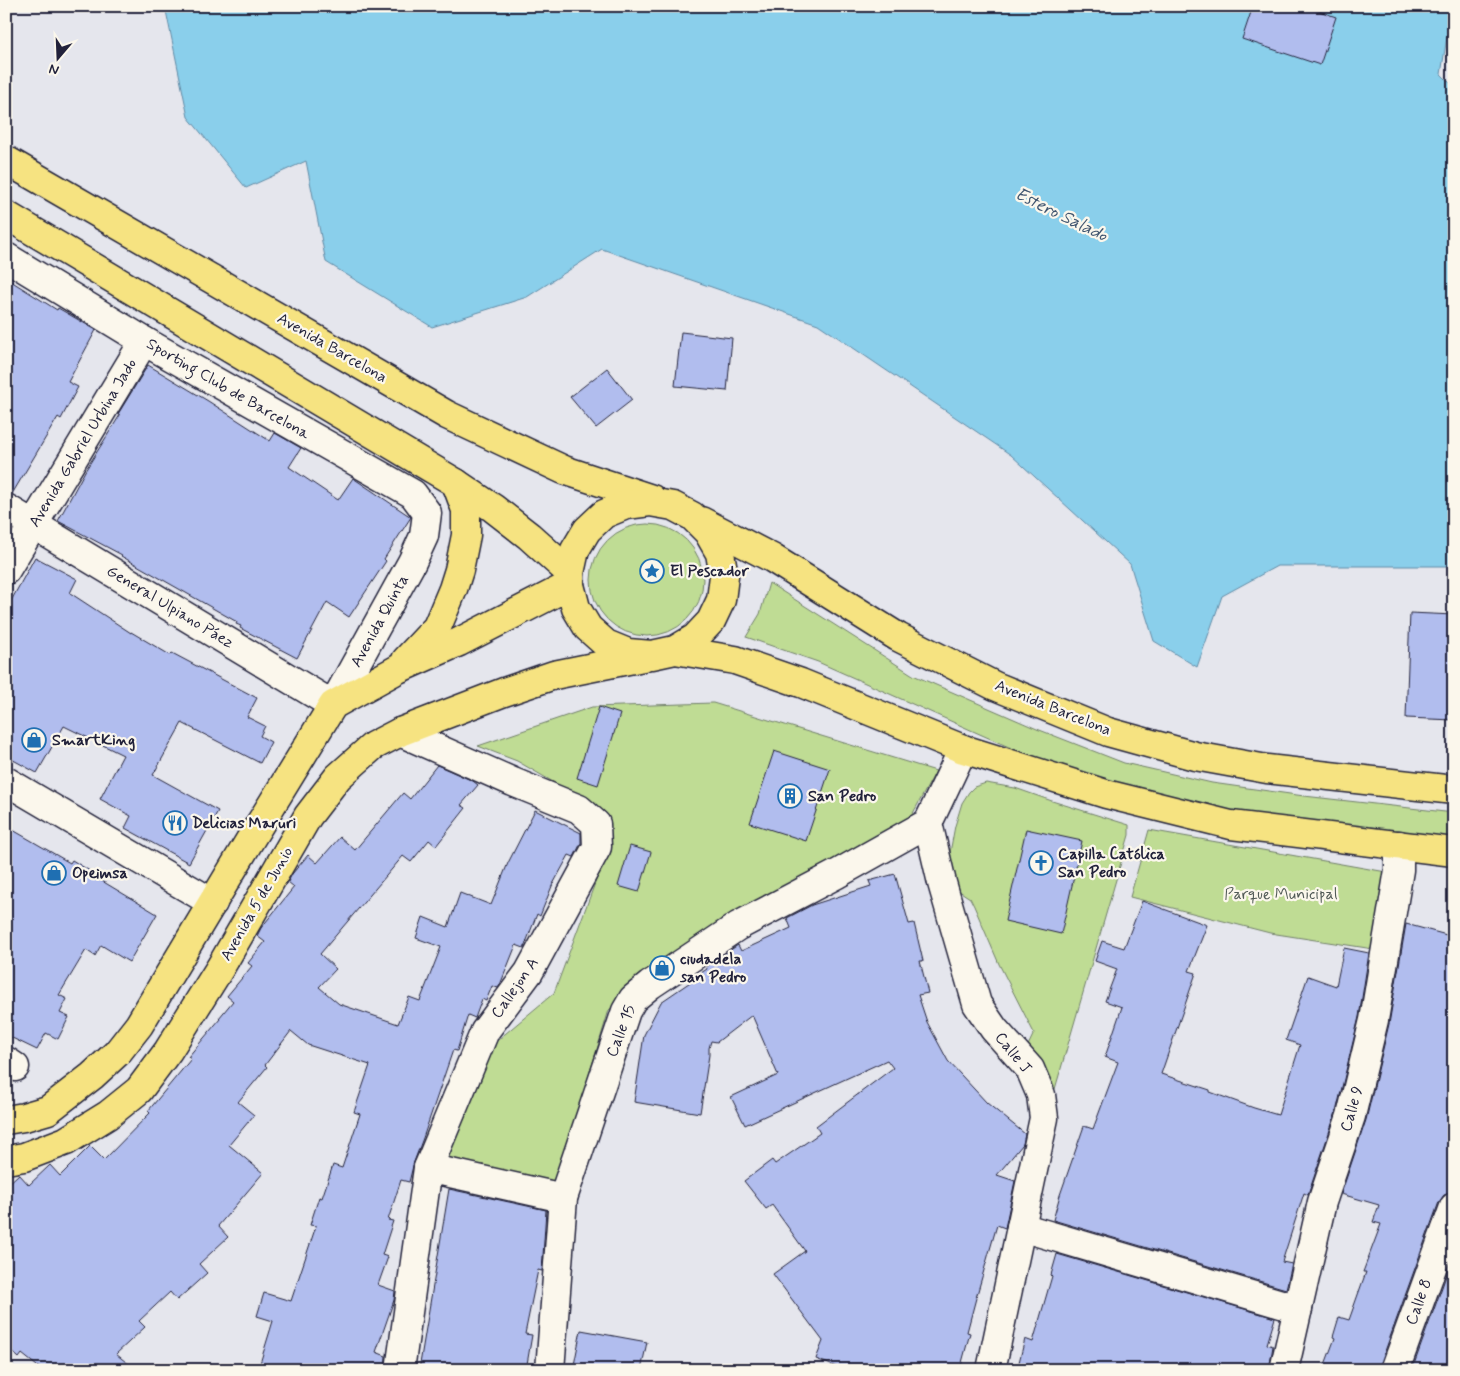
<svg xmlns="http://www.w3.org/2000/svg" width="1460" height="1376" font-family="Mynerve,sans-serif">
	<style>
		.green { fill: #bfdc94; stroke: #707f68 }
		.water { fill: #8acfeb; stroke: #608aa5 }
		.building { fill: #b1bdee; stroke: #22223b }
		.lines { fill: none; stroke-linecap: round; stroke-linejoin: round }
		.minor-casing { stroke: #22223b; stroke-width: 31 }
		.major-casing { stroke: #22223b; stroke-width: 31 }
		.minor { stroke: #fbf7ec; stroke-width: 28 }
		.major { stroke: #f6e381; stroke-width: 28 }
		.labels { text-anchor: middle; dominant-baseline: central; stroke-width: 4.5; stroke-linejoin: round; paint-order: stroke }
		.street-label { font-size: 16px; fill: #22223b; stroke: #fbf7ec }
		.poi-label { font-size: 16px; font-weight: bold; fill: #22223b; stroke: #fbf7ec; text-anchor: start }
		.park-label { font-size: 16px; fill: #515a56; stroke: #fbf7ec }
		.water-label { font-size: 18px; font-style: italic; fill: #415670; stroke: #fbf7ec }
	</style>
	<rect width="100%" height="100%" fill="#e5e6ed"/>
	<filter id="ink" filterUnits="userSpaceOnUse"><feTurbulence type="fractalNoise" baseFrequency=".02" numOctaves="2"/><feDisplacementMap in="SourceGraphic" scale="10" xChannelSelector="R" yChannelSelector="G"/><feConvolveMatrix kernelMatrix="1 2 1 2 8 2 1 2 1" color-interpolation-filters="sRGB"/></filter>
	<g filter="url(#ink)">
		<g class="green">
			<circle cx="647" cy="580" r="56"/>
			<path d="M769,583L913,675L1037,729L1124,763L1212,783L1304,796L1454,813V845L1147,799L1038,760L818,662L746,637L760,614Z"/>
			<path d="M713,703L936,771L912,815L844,860L730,915L609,1010L554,1189L447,1160L493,1044L554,993L610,843L605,812L517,761L478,746L592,707Z"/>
			<path d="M986,783L1015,788L1052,801L1129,825V835L1055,1089L1025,1052L1034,1033L999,964L974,906L970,898L953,887L949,858L955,826L962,803L969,792L974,787Z"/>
			<path d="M1149,830L1392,873L1380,950L1270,933L1130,897Z"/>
		</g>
		<path class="water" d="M165,6H1452L1441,74L1454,87V566H1277L1222,596L1197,667L1154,641L1130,564L1011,455L818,324L602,249L527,297L432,327L326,262L306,161L246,188L188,117Z"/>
		<g class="building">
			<path d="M1253,6H1305L1336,17L1320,65L1242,39Z"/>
			<path d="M6,278L57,310L58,308L96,330L68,382L78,387L61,419L58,417L12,494L6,492Z"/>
			<path d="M681,332L732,338L727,391L675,386Z"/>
			<path d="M148,365L208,401L270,441L275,433L301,448L289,467L338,500L353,478L411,517L384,559L386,561L349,617L327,602L297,658L240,628L241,626L236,624L237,622L121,556L122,555L58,521L85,471L120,415L118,414Z"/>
			<path d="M607,368L632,400L596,428L570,397Z"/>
			<path d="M35,557L77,579L70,593L131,633V632L170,655L172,653L257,698L247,717L265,726L260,736L271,742L260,763L182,723L153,775L218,811L189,863L125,828L131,816L100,799L123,755L64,726L37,773L6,756V610Z"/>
			<path d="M1410,613L1454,615V720L1406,718Z"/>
			<path d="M599,707L620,714L598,785L577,778Z"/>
			<path d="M774,751L830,769L806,841L750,823Z"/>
			<path d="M437,765L473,781L478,785L461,805L466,808L436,846L429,840L411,862L403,856L320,954L336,969L319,987L339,1004L398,1024L409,997L420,1001L441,947L416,938L423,917L448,927L460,893L491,905L508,863L535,810L581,833V843L574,857L569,855L552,886L540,916L537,914L524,948L516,945L500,985L498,988L492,986L486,1001L482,999L475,1018L468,1015L457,1051L453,1050L423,1138L414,1162L409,1182L401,1180L388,1220L393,1221L382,1255L388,1257L378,1285L395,1291L394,1300L376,1352L386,1356L385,1370H258L273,1321L257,1316L264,1293L291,1301L316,1226L310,1225L319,1197L322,1198L333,1165L342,1168L360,1114L354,1112L370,1065L308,1045L291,1031L265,1065L267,1067L238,1102L254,1115L229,1145L263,1173L218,1226L228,1237L199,1264L207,1273L177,1300L170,1292L139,1321L145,1327L116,1354L136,1370H42L22,1354L19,1358L6,1346V1186L19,1174L29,1185L50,1165L60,1176L90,1146L104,1160L150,1113L148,1111L191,1059L188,1057L220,1019L219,1018L233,1001L227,996L252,966L248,963L265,942L257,936L261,928L294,887L288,882L292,874L308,855L317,863L340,837L355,850L403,793L410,799Z"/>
			<path d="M6,826L70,863L72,860L93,873L92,875L157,914L129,962L101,945L95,956L86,950L59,995L67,999L60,1013L69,1017L58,1039L46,1033L37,1050L6,1035Z"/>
			<path d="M1026,829L1082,841L1061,934L1005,921Z"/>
			<path d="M630,846L651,852L639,892L618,886Z"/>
			<path d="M895,874L909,924L914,923L923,961H920L928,993L918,995L927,1022L948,1061L987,1103L1025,1134L1023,1144L997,1175L1015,1181L1005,1228L997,1225L976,1298L967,1332L970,1333L960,1370H844L816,1359L823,1341L773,1274L805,1251L772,1205L766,1209L744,1181L772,1160L775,1164L820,1133L816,1126L893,1068L887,1060L745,1125L731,1097L778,1075L752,1015L717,1042L711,1041L709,1048V1055L700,1113L634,1102L644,1035L661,1002L702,974L701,973L707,969L706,966L738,945L741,951L791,928L787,918L812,905L871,886L869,881Z"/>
			<path d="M1142,901L1207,925L1189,971L1196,973L1161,1074L1210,1090V1092L1254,1108L1278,1115L1300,1045L1286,1040L1308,976L1336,986L1344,948L1369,953L1359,1017L1336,1112L1308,1195L1304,1193L1282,1262L1292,1264L1286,1289L1053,1220L1060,1195L1084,1126L1093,1129L1118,1062L1105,1057L1122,1007L1105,1001L1117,969L1095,961L1102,941L1124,948Z"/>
			<path d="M1406,924L1454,937V1192L1444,1195L1439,1202L1380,1365V1370H1323L1335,1338L1333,1337L1339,1317L1349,1320L1366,1272H1363L1381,1224L1373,1222L1379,1205L1341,1194L1366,1120L1389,1024Z"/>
			<path d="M449,1189L546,1210L542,1271L538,1270L525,1334L532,1335L526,1370H419Z"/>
			<path d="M1057,1254L1275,1318L1267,1344L1273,1346L1269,1370H1017L1025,1339L1033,1342L1052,1276L1051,1275Z"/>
			<path d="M1454,1254V1370H1412Z"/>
			<path d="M581,1330L647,1342L641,1370H573Z"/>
		</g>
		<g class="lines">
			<g class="minor-casing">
				<g id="minor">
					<path d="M6,257L144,341L413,494L427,513L424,536L412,562L333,705L6,508"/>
					<path d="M6,570L144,341"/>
					<path d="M400,732L513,782L579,809L596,824L597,847L529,972L485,1031L428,1168L400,1370"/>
					<path d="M963,749L928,823L942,883L977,1004L994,1029L1030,1069L1041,1095L1044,1118L991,1370"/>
					<path d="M6,781L213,903"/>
					<path d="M6,1061L15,1067"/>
					<path d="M428,1168L563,1198"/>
					<path d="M1021,1227L1298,1309"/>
					<path d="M550,1370L563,1198L626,1011L633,999L650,985L738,926L837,874L928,823"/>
					<path d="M1284,1370L1322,1202L1351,1116L1374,1020L1399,870V845"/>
					<path d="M1395,1370L1454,1207"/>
				</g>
			</g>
			<g class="major-casing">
				<g id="major">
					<path d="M6,160L447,415L564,470L652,499"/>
					<path d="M6,215L456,483L493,508L529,536L570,573"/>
					<path d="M701,521L772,558L898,637L995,686L1108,732L1195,756L1267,769L1454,790"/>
					<path d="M675,650L695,638L711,621L721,600L724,576L720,553L708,532L692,516L673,506L650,502L626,505L604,514L587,530L575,550L570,573V585L576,608L588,628L606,644L628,653L652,655L675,650L735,660L801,683L963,749L1106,794L1231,825L1454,852"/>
					<path d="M406,660L437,627L453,589L459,570L466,535V510L456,483"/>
					<path d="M6,1120L24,1117L48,1110L92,1076L117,1053L139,1025L250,840L333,705L398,669L459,642L570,585"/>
					<path d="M6,1160L24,1157L66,1141L108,1115L139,1090L168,1051L220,968L308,816L338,777L373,746L400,732L504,692L554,675L643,657"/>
				</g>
			</g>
			<use href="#minor" class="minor"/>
			<use href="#major" class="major"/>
		</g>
	</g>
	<defs>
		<g id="sight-ring" transform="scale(1.25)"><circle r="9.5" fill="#fbf7ec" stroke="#1f6fb2" stroke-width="1.5"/><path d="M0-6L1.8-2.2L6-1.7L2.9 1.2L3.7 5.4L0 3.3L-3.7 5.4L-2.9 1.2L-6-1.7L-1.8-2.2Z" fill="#1f6fb2"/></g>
		<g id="shop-ring" transform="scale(1.25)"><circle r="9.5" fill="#fbf7ec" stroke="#1f6fb2" stroke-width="1.5"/><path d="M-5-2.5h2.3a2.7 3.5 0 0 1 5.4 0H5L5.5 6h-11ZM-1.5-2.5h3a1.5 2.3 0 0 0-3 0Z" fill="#1f6fb2"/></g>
		<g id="building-ring" transform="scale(1.25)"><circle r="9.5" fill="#fbf7ec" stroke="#1f6fb2" stroke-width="1.5"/><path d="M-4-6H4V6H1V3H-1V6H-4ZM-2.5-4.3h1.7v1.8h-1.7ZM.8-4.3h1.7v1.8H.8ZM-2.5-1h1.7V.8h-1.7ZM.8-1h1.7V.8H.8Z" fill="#1f6fb2"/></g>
		<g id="restaurant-ring" transform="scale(1.25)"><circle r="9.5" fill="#fbf7ec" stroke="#1f6fb2" stroke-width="1.5"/><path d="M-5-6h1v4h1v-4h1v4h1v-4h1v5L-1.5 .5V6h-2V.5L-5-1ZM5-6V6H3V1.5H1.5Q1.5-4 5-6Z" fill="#1f6fb2"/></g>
		<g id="church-ring" transform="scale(1.25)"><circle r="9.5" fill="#fbf7ec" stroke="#1f6fb2" stroke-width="1.5"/><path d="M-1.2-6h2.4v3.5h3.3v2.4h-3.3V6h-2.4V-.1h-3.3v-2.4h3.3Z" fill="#1f6fb2"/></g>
	</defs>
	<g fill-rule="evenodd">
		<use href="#sight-ring" x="652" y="571"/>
		<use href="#shop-ring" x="34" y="740"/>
		<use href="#building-ring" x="790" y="796"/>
		<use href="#restaurant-ring" x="175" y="823"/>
		<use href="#church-ring" x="1041" y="863"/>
		<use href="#shop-ring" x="54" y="873"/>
		<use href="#shop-ring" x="662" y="968"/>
	</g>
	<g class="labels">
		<g class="street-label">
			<text transform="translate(332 348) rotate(30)">Avenida Barcelona</text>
			<text transform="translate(228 389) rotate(30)">Sporting Club de Barcelona</text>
			<text transform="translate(83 443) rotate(-59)">Avenida Gabriel Urbina Jado</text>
			<text transform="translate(170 607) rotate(31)">General Ulpiano Páez</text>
			<text transform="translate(380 621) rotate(-61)">Avenida Quinta</text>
			<text transform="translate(1053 708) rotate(22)">Avenida Barcelona</text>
			<text transform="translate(257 904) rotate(-60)">Avenida 5 de Junio</text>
			<text transform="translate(515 988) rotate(-55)">Callejon A</text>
			<text transform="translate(621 1031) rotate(-69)">Calle 15</text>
			<text transform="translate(1013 1053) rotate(51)">Calle J</text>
			<text transform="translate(1352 1109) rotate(-74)">Calle 9</text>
			<text transform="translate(1419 1302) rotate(-70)">Calle 8</text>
		</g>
		<g class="poi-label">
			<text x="670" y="571">El Pescador</text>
			<text x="52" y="740">SmartKing</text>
			<text x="808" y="796">San Pedro</text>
			<text x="192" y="823">Delicias Maruri</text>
			<text x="1058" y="854">Capilla Católica<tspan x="1058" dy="18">San Pedro</tspan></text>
			<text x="72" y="873">Opeimsa</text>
			<text x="680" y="959">ciudadela<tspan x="680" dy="18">san Pedro</tspan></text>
		</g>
		<g class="park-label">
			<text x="1281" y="894">Parque Municipal</text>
		</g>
		<g class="water-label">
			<text transform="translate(1061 215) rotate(26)">Estero Salado</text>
		</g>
	</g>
	<rect width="1460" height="1376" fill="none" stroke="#fbf7ec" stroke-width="25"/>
	<rect x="12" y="12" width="1435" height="1351" fill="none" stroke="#22223b" stroke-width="2" filter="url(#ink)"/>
	<g transform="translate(58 58) rotate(199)" stroke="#fbf7ec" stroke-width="4" paint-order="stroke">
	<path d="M0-4L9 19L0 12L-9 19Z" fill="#22223b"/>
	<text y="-8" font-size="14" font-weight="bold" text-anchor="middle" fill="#22223b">N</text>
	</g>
</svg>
